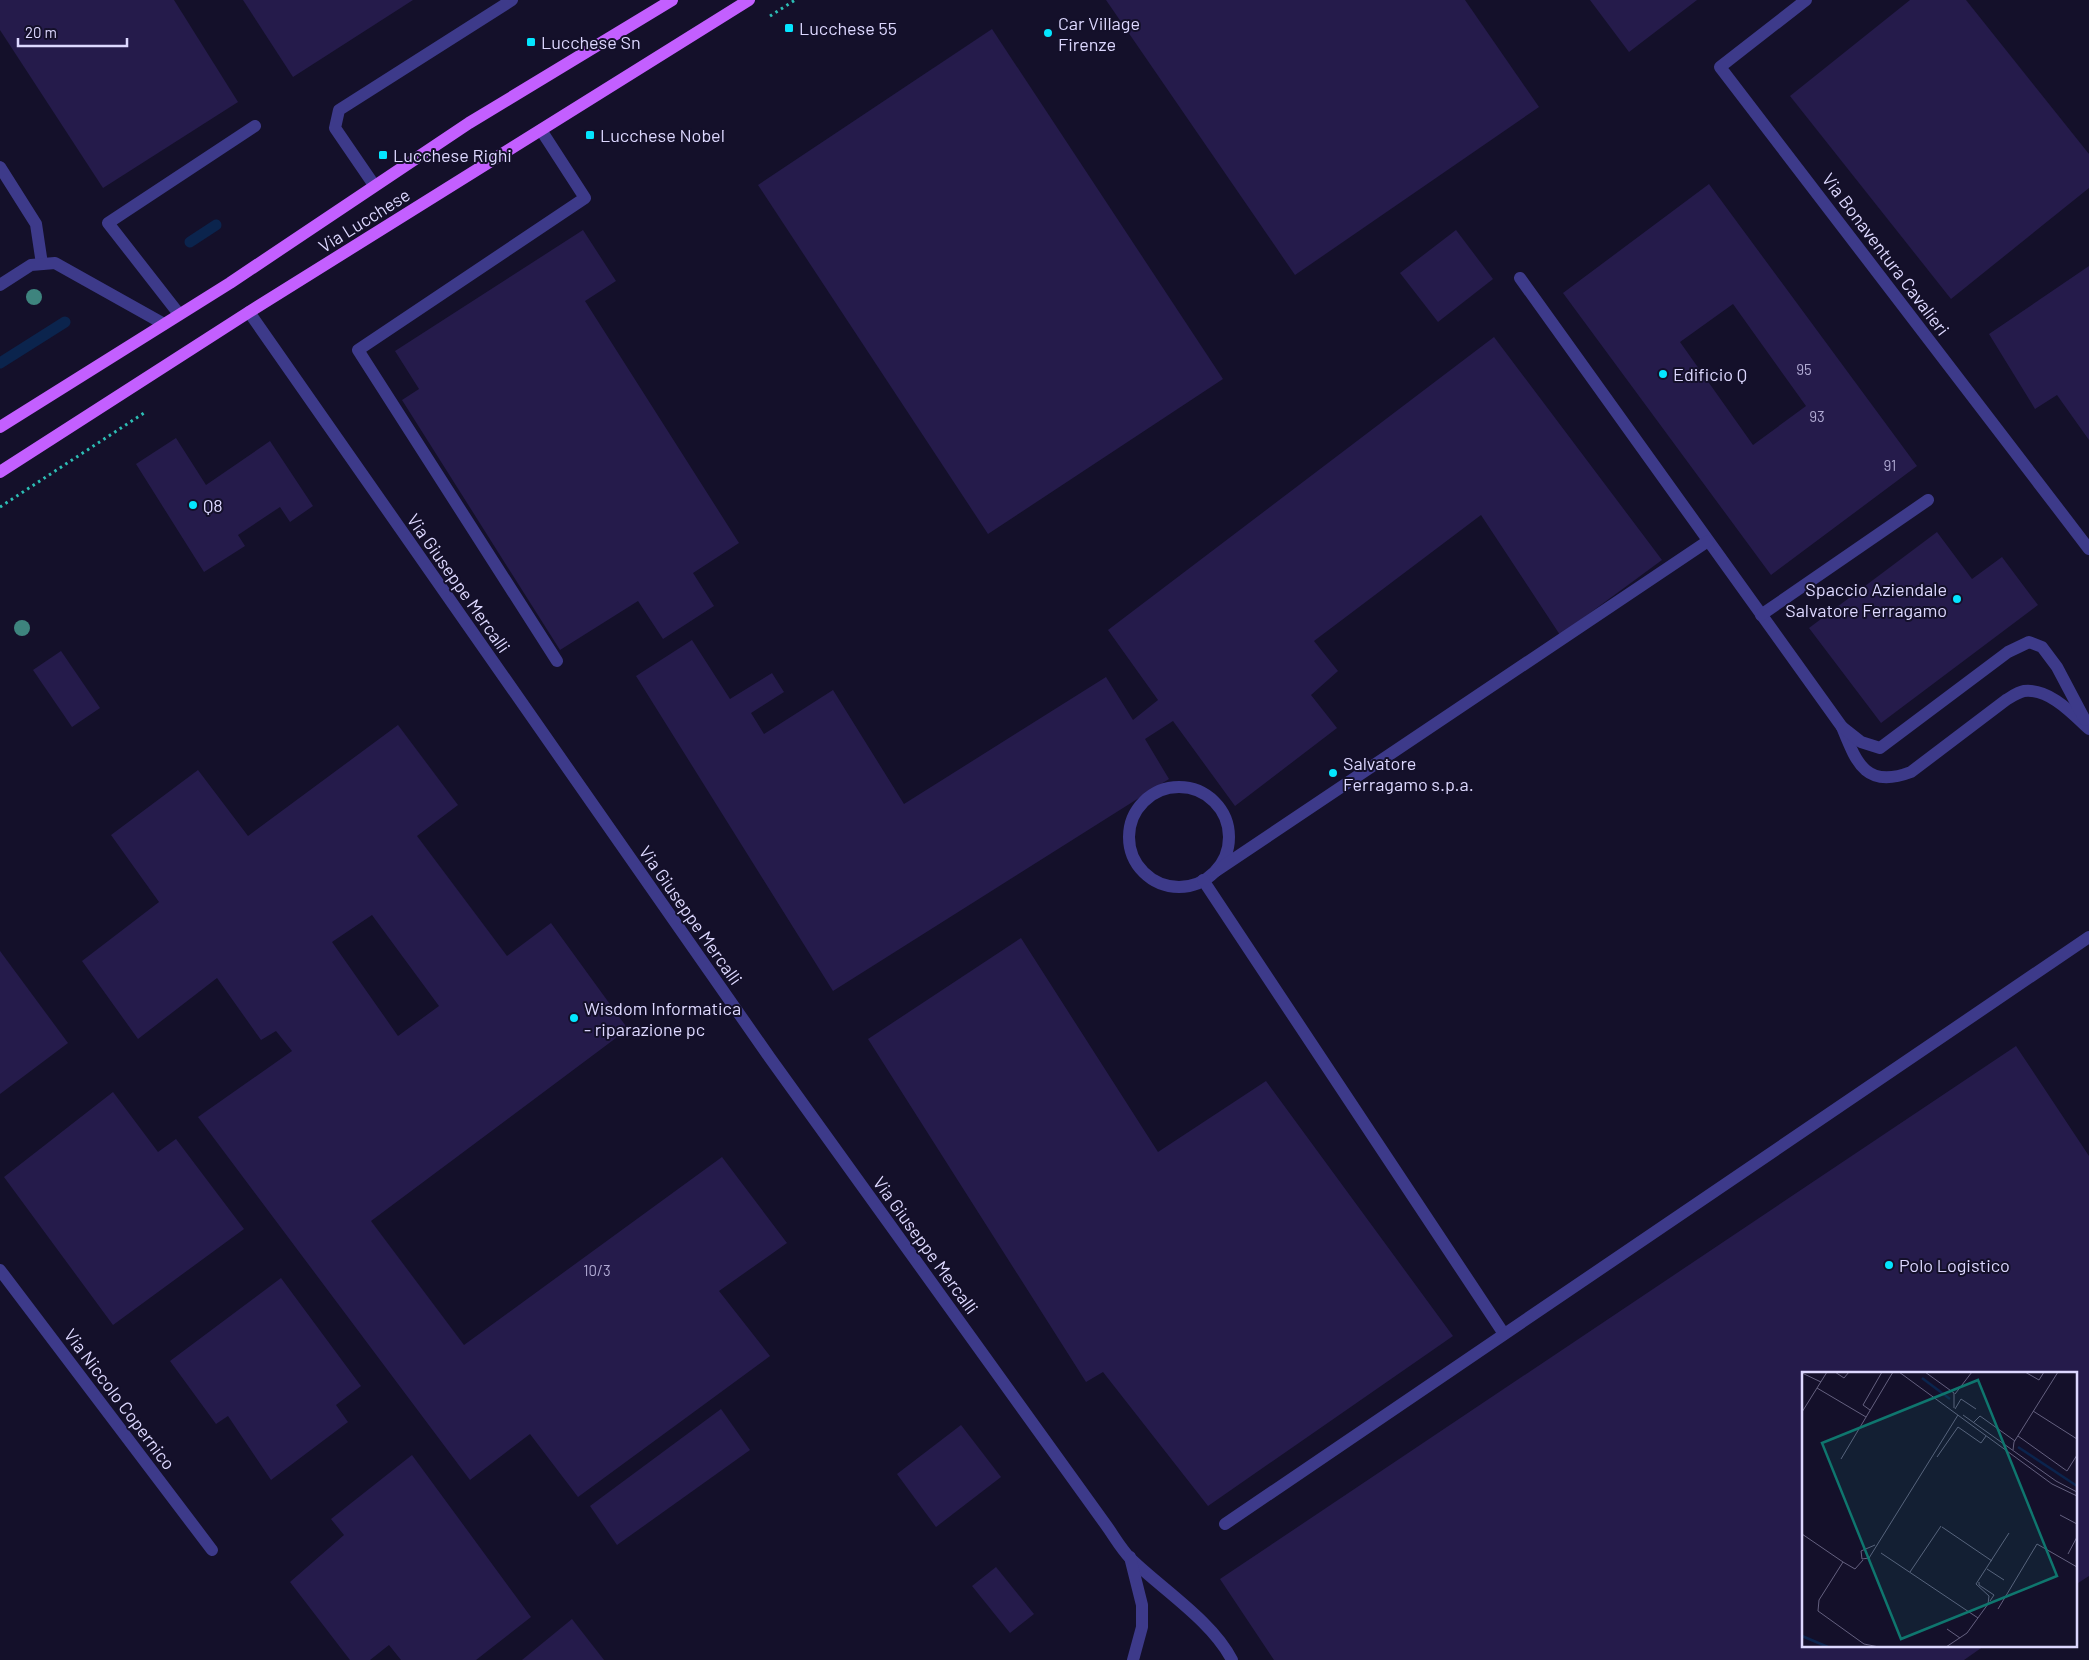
<svg xmlns="http://www.w3.org/2000/svg" width="2089" height="1660" font-family="Barlow,sans-serif">
	<style>
		.lines { fill: none; stroke-linecap: round; stroke-linejoin: round }
		.stream { stroke: #0b244d; stroke-width: 11 }
		.building { fill: #251b4b; fill-rule: evenodd }
		.path { stroke: #2dbeb5; stroke-width: 3; stroke-dasharray: 2.5 4; stroke-linecap: butt }
		.minor { stroke: #3d3a8a; stroke-width: 12 }
		.major { stroke: #c35fff; stroke-width: 12 }
		.tree { fill: #3e847e }
		.poi-dot { fill: #04e6ff; stroke: #14102a; stroke-width: 2 }
		.labels { text-anchor: middle; dominant-baseline: central; stroke-width: 4; stroke-linejoin: round; paint-order: stroke }
		.number-label { font-size: 15px; fill: #afa9d2 }
		.poi-label { font-size: 18px; fill: #ddd8ff; stroke: #14102a; text-anchor: start }
		.street-label { font-size: 18px; fill: #ddd8ff; stroke: #14102a }
		.inset-river { fill: none; stroke: #0b244d; stroke-width: 2.5 }
		.inset-road { fill: none; stroke: #64607f; stroke-width: 1 }
		.view { fill: #0f766e; fill-opacity: 0.15; stroke: #0f766e; stroke-width: 2.5 }
		.inset-edge { fill: none; stroke: #ddd8ff; stroke-width: 2.5 }
	</style>
	<rect width="100%" height="100%" fill="#14102a"/>
	<g class="lines">
		<g class="stream">
			<path d="M190,242L216,225"/>
			<path d="M0,363L65,322"/>
		</g>
	</g>
	<g class="building">
		<path d="M0,0H174L238,102L103,188L0,30Z"/>
		<path d="M243,0H413L293,77Z"/>
		<path d="M1106,0H1465L1539,107L1295,275Z"/>
		<path d="M1590,0H1697L1629,52Z"/>
		<path d="M1910,0H1966L2089,154V188L1951,299L1790,96Z"/>
		<path d="M992,29L1223,379L988,534L758,185Z"/>
		<path d="M1709,184L1917,466L1771,575L1563,293ZM1733,304L1806,406L1753,445L1680,342Z"/>
		<path d="M583,230L616,281L585,301L739,543L693,573L714,606L663,639L638,601L560,650L402,400L419,389L395,351Z"/>
		<path d="M1456,230L1493,279L1438,322L1400,273Z"/>
		<path d="M2089,266V440L2057,395L2035,409L1989,334Z"/>
		<path d="M1494,337L1662,560L1560,635L1481,515L1314,641L1338,671L1311,695L1337,728L1235,806L1173,721L1145,739L1169,779L833,991L636,676L692,640L730,699L772,673L784,692L751,713L764,734L833,690L904,804L1106,677L1133,720L1158,700L1108,630Z"/>
		<path d="M176,438L206,485L270,441L313,506L290,522L280,507L238,535L245,546L204,572L136,464Z"/>
		<path d="M1937,532L1972,579L2002,557L2038,605L1881,723L1809,628Z"/>
		<path d="M61,651L100,708L72,727L33,670Z"/>
		<path d="M398,725L458,805L417,836L507,956L551,923L628,1029L371,1221L464,1345L722,1157L787,1243L719,1291L770,1356L578,1497L530,1434L470,1480L198,1117L292,1051L276,1031L261,1040L217,978L138,1039L82,961L159,902L111,835L198,770L248,836ZM372,915L439,1006L398,1036L332,942Z"/>
		<path d="M1021,938L1158,1152L1266,1081L1453,1336L1208,1506L1103,1372L1086,1382L868,1039Z"/>
		<path d="M0,951L68,1043L0,1094Z"/>
		<path d="M2016,1046L2089,1156V1576L2075,1585V1374H1803V1646H1984L1964,1660H1274L1220,1579Z"/>
		<path d="M113,1092L158,1152L176,1139L244,1229L113,1325L4,1177Z"/>
		<path d="M281,1278L361,1386L336,1405L348,1422L271,1480L228,1416L216,1424L170,1361Z"/>
		<path d="M721,1409L750,1450L617,1545L590,1506Z"/>
		<path d="M961,1425L1001,1477L936,1527L897,1474Z"/>
		<path d="M412,1455L531,1617L476,1660H401L389,1645L370,1660H350L290,1582L344,1535L331,1519Z"/>
		<path d="M996,1567L1034,1614L1010,1633L972,1586Z"/>
		<path d="M572,1619L604,1660H522Z"/>
	</g>
	<g class="lines">
		<g class="path">
			<path d="M770,16L795,0"/>
			<path d="M0,507L144,413"/>
		</g>
		<g class="minor">
			<path d="M1806,0L1720,67L2089,549"/>
			<path d="M541,130L585,198L358,350L557,661"/>
			<path d="M0,167L36,224L42,264"/>
			<path d="M374,185L335,128L339,110L512,0"/>
			<path d="M1520,278L1842,727C1857,764 1866,789 1911,772L2006,700C2011,697 2018,692 2024,691C2049,688 2072,713 2089,729"/>
			<path d="M0,285L31,265L55,263L164,324"/>
			<path d="M249,312L770,1058L1106,1525C1114,1536 1121,1549 1131,1559C1162,1589 1212,1621 1232,1660"/>
			<path d="M179,314L108,223L255,126"/>
			<path d="M1761,615L1928,500"/>
			<path d="M1842,727L1861,742L1880,748L2008,652L2029,642L2042,647L2057,667L2085,720"/>
			<circle cx="1179" cy="837" r="50"/>
			<path d="M1216,871L1708,541"/>
			<path d="M1203,880L1504,1334"/>
			<path d="M0,1270L212,1550"/>
			<path d="M1225,1524L2089,937"/>
			<path d="M1130,1557L1142,1605V1627L1133,1660"/>
		</g>
		<g class="major">
			<path d="M0,427L230,283L469,123L672,0"/>
			<path d="M0,472L249,312L749,0"/>
		</g>
	</g>
	<g class="tree">
		<circle cx="34" cy="297" r="8"/>
		<circle cx="22" cy="628" r="8"/>
	</g>
	<g class="poi-dot">
		<rect x="784" y="23" width="10" height="10" rx="2.5"/>
		<circle cx="1048" cy="33" r="5"/>
		<rect x="526" y="37" width="10" height="10" rx="2.5"/>
		<rect x="585" y="130" width="10" height="10" rx="2.5"/>
		<rect x="378" y="150" width="10" height="10" rx="2.5"/>
		<circle cx="1663" cy="374" r="5"/>
		<circle cx="193" cy="505" r="5"/>
		<circle cx="1957" cy="599" r="5"/>
		<circle cx="1333" cy="773" r="5"/>
		<circle cx="574" cy="1018" r="5"/>
		<circle cx="1889" cy="1265" r="5"/>
	</g>
	<g class="labels">
		<g class="number-label">
			<text x="1804" y="369">95</text>
			<text x="1817" y="416">93</text>
			<text x="1890" y="465">91</text>
			<text x="597" y="1270">10/3</text>
		</g>
		<g class="poi-label">
			<text x="1058" y="23">Car Village<tspan x="1058" dy="21">Firenze</tspan></text>
			<text x="799" y="28">Lucchese 55</text>
			<text x="541" y="42">Lucchese Sn</text>
			<text x="600" y="135">Lucchese Nobel</text>
			<text x="393" y="155">Lucchese Righi</text>
			<text x="1673" y="374">Edificio Q</text>
			<text x="203" y="505">Q8</text>
			<text x="1947" y="589" text-anchor="end">Spaccio Aziendale<tspan x="1947" dy="21">Salvatore Ferragamo</tspan></text>
			<text x="1343" y="763">Salvatore<tspan x="1343" dy="21">Ferragamo s.p.a.</tspan></text>
			<text x="584" y="1008">Wisdom Informatica<tspan x="584" dy="21">- riparazione pc</tspan></text>
			<text x="1899" y="1265">Polo Logistico</text>
		</g>
		<g class="street-label">
			<text transform="translate(364 220) rotate(-32)">Via Lucchese</text>
			<text transform="translate(1886 254) rotate(53)">Via Bonaventura Cavalieri</text>
			<text transform="translate(459 583) rotate(55)">Via Giuseppe Mercalli</text>
			<text transform="translate(691 915) rotate(55)">Via Giuseppe Mercalli</text>
			<text transform="translate(926 1245) rotate(54)">Via Giuseppe Mercalli</text>
			<text transform="translate(120 1399) rotate(53)">Via Niccolo Copernico</text>
		</g>
	</g>
	<g transform="translate(1802 1372)">
		<rect width="275" height="275" fill="#14102a"/>
		<path class="inset-river" d="M120,6L148,27M216,75L275,114M0,264L26,275"/>
		<path class="inset-road" d="M33,0L42,6L47,0M97,0L250,112L275,124M123,0L152,21V36M223,0L237,8L242,0M0,1L19,10M15,16L64,45M153,22L170,0M153,37L159,27L174,37M68,38L61,33L80,0M231,39L275,67M0,40L25,0M161,43L254,109L275,120M172,50L178,44L213,69M216,64L265,99L275,83M211,78L212,70L256,0M135,85L156,55L179,71L184,64M39,87L91,0M258,143L275,152M140,155L190,189M0,162L41,190L17,228L16,239L62,272L77,275M73,173L59,179L60,187L67,186L156,43M79,181L176,246M266,182L275,165M41,190L53,197L61,188M185,197L202,208M108,200L139,154M177,210V213L192,223L188,229M188,230L186,232L187,224L174,212L207,161M196,237L235,172L275,195M145,257L158,266M144,275L165,261L186,232"/>
		<path class="view" d="M176,8L255,204L99,267L20,71Z"/>
		<rect width="275" height="275" class="inset-edge"/>
	</g>
	<path d="M18 38v8h109v-8" fill="none" stroke="#ddd8ff" stroke-width="2.5"/>
	<text x="25" y="38" font-size="15" fill="#ddd8ff" stroke="#14102a" stroke-width="4" paint-order="stroke">20 m</text>
</svg>
